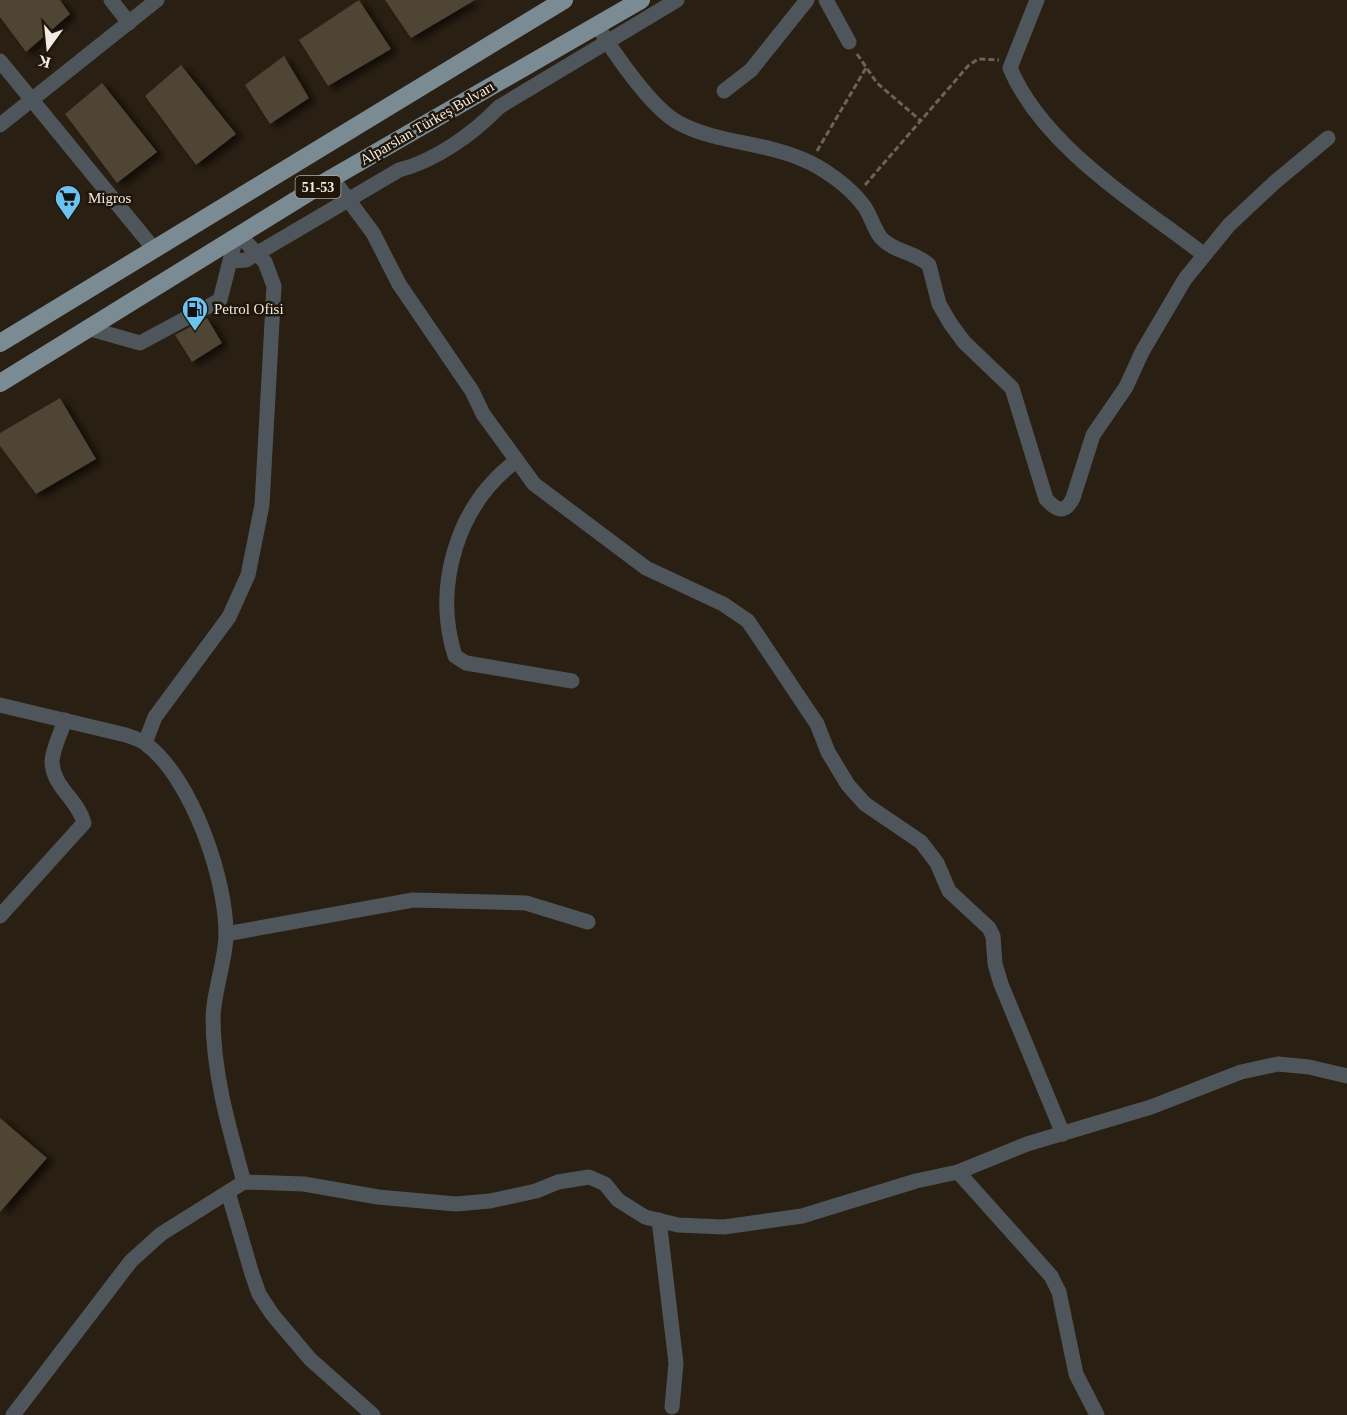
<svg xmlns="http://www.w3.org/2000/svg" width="1347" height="1415" font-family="Georgia,serif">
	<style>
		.building { fill: #4f4436; filter: url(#shadow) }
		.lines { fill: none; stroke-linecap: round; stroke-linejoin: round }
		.path { stroke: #6c6358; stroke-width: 3; stroke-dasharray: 6 3; stroke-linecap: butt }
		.minor { stroke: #4f565b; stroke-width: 15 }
		.major { stroke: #7b8b94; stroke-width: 18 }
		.labels { text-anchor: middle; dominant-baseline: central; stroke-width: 5; stroke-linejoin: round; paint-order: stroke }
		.shield { fill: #1f1509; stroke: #b3aba2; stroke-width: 1.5 }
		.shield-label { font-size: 14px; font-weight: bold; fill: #f2ebe3 }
		.street-label { font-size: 15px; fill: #f2ebe3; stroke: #1f1509 }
		.poi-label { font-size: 15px; fill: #f2ebe3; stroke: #1f1509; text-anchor: start }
	</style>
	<defs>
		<filter id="shadow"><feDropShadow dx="6" dy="3.5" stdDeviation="3" flood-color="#0009"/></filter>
	</defs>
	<rect width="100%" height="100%" fill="#291f12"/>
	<g class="building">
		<path d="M0,0H60L70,14L26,52L0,17Z"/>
		<path d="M359,0L391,49L328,86L299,40Z"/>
		<path d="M385,0H475L411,38Z"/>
		<path d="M284,56L309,98L270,124L245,85Z"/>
		<path d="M181,65L236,134L196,165L145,96Z"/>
		<path d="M102,83L157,152L117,183L65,114Z"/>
		<path d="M207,318L222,343L192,362L175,335Z"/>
		<path d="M60,398L96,459L36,494L0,446V433Z"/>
		<path d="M0,1118L47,1158L0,1212Z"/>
	</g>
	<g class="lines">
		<g class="path">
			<path d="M857,54L877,83L921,121"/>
			<path d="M817,151L866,68"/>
			<path d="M865,185L968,66L978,59L999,60"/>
		</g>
		<g class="minor">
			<path d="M111,0L129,23"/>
			<path d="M826,0L849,42"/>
			<path d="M1037,0L1010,68C1043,147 1137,203 1203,254"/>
			<path d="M597,25C613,52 652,109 679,123C716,143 763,142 802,159C824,168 850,187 864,206C871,216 874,229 881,238C894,252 915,252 929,265L939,304L950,323L964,342L1012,388L1046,499C1057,511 1065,514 1073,498L1093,435L1126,387L1142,352L1185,279L1229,225L1275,182L1328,138"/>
			<path d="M0,61L154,249"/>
			<path d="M724,91L751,70L807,0"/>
			<path d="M0,125L157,0"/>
			<path d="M332,178L373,233L399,284L472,391L483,414L534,484L646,568L723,604L748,621L817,724L828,752L848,785L865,804L921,842L937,863L949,891L989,928L993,936L995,964L1001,984L1063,1134"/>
			<path d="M231,261L246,260L399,170C435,161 473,134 499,107L677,0"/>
			<path d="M87,328L140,343L220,300L236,237"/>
			<path d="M516,461C457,505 433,586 455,656L466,663L572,681"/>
			<path d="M0,705L126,735C132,737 141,740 146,744C192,778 227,881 226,936C225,963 214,990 213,1017C213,1074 229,1128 244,1182"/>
			<path d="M145,743L155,717L229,617L248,575L262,505L274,286L265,262L239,235"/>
			<path d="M0,916L84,823C78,799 52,787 52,761C53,748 61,733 65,720"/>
			<path d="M226,934L413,900L526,903L588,922"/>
			<path d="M958,1172L1051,1276L1059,1292L1076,1374L1097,1415"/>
			<path d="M228,1192L252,1274L259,1294L272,1314L310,1359L373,1415"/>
			<path d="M659,1220L676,1363L672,1407"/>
			<path d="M13,1415L131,1261L161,1234L244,1182L304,1184L378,1197L456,1204L490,1201L536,1191L558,1182L589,1177L605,1184L618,1200L645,1217L678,1225L724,1227L802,1216L916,1181L958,1172L1027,1144L1151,1107L1241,1072L1278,1064L1309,1067L1347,1076"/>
		</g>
		<g class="major">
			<path d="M0,343L564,0"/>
			<path d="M0,383L332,178L641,0"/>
		</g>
	</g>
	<defs>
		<g id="supermarket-pin" transform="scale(1.35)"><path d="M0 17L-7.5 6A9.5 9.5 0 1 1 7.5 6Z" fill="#6bc3f2" stroke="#1f1509"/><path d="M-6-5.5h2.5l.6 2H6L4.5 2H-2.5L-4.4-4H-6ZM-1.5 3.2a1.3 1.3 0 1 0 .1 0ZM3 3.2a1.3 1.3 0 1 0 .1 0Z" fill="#111"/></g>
		<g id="fuel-pin" transform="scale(1.35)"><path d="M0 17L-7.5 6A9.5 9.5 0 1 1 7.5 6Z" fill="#6bc3f2" stroke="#1f1509"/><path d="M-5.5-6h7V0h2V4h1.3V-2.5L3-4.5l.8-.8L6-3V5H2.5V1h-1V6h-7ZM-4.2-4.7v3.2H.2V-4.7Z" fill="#111"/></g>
	</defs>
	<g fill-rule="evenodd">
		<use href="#supermarket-pin" x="68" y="198"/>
		<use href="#fuel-pin" x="195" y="309"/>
	</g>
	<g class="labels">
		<rect class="shield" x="295.5" y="176" width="45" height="22" rx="4.5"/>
		<g class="shield-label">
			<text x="318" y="187">51-53</text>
		</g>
		<g class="street-label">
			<text transform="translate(427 123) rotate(-30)">Alparslan Türkeş Bulvarı</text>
		</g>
		<g class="poi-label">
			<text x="88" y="198">Migros</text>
			<text x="214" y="309">Petrol Ofisi</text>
		</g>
	</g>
	<g transform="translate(48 48) rotate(195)" stroke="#1f1509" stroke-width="4.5" paint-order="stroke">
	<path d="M0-4.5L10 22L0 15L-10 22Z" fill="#f2ebe3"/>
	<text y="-9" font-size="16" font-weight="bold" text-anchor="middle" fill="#f2ebe3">K</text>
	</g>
</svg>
